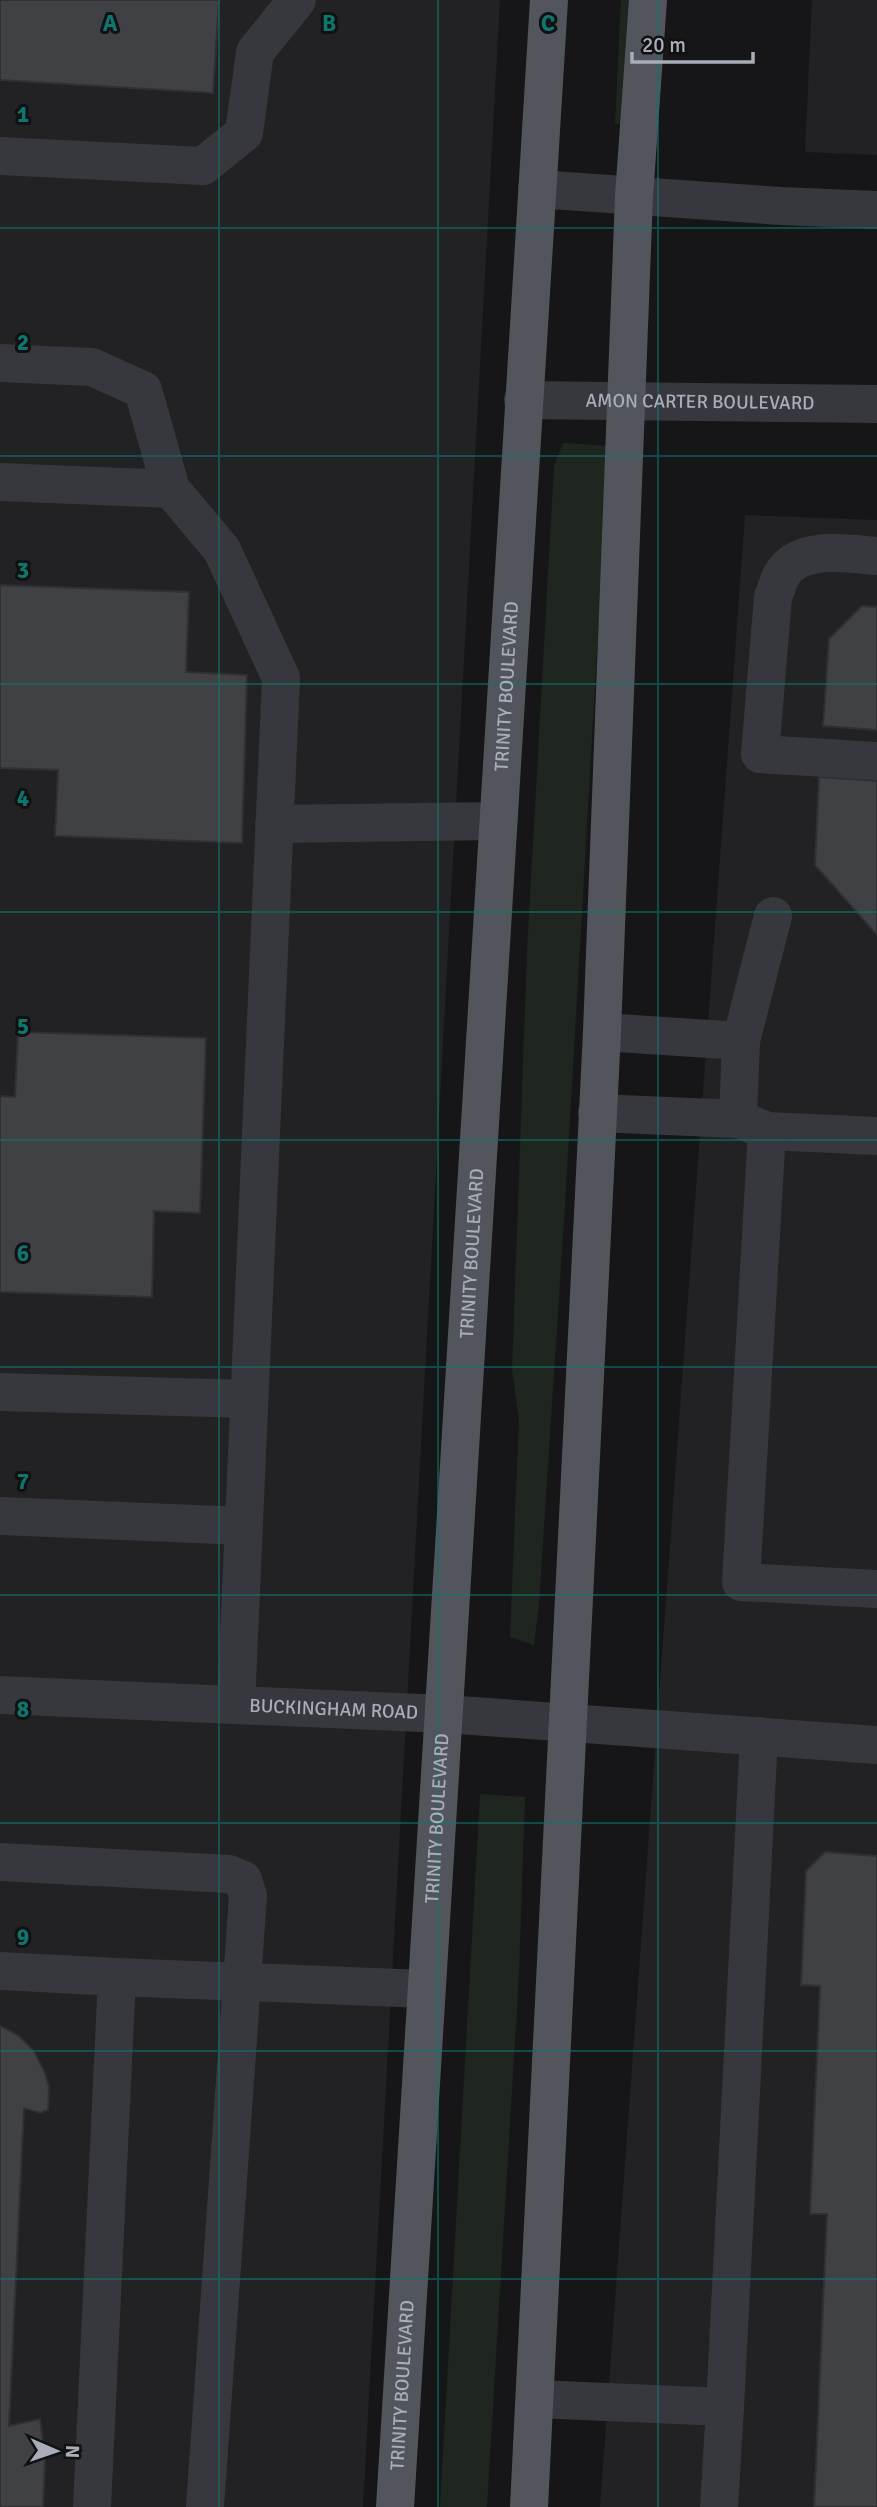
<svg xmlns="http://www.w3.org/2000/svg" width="877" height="2507" font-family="Signika,sans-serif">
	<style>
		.built { fill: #222225 }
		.green { fill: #1e261f }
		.building { fill: #404145; stroke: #303034; stroke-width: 2 }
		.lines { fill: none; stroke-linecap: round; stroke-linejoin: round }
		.minor { stroke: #37383d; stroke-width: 38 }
		.major { stroke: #53555c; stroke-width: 38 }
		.grid { fill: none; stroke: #0f766e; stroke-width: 2; stroke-opacity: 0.55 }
		.labels { text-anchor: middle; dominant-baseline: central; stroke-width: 6; stroke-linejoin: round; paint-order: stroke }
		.street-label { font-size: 19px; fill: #a8adb8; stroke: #111113 }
		.grid-label { font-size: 23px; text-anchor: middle; font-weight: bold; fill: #0f766e; stroke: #111113; stroke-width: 6; stroke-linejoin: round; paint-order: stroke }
	</style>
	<rect width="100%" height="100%" fill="#161618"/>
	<g class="built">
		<path d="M0,0H500L363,2507H0Z"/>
		<path d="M812,0H877V155L805,152Z"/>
		<path d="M745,515L877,520V2507H600Z"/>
	</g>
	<g class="green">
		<path d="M621,0H633L625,123L615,124Z"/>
		<path d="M563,443L609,446L565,1205L539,1604L534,1645L510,1637L519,1419L512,1370L527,951L554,466Z"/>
		<path d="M480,1794L525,1797L519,1974L487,2507H440Z"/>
	</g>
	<g class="building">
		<path d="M0,0H219L213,93L0,80Z"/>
		<path d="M0,585L189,592L186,672L247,675L242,843L55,836L58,770L0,768Z"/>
		<path d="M862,606L877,607V730L823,726L829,639Z"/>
		<path d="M819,777L877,781V935L815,865Z"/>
		<path d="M18,1032L206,1038L200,1213L154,1211L152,1297L0,1292V1096L15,1097Z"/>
		<path d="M825,1852L877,1856V2507H814L827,2214H810L820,1986L801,1985L806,1871Z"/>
		<path d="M0,2026L18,2035L34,2051L44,2071L49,2086L48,2110L40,2113L24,2108L9,2426L40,2419L45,2459L43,2507H0Z"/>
	</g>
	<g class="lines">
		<g class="minor">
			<path d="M0,156L203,166L244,133L255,52L297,0"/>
			<path d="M537,189L781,206L877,210"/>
			<path d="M0,363L92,367L143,390L171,489L222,550L281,678L236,1705"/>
			<path id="s1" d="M523,400L877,404"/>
			<path d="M0,482L171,489"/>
			<path d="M877,556C847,554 799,544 781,576C778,583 776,590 773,597L760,754L877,761"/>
			<path d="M274,824L498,821"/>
			<path d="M602,1032L741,1041"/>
			<path d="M597,1113L738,1119L767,1131L877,1136"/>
			<path d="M738,1119L741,1041L773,916"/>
			<path d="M767,1131L741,1582L877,1589"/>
			<path d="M0,1392L249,1399"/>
			<path d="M0,1516L243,1526"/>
			<path id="s2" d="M0,1695L445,1714L877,1745"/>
			<path d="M0,1862L229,1874L243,1880L248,1896L205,2507"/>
			<path d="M0,1971L117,1977L92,2507"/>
			<path d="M117,1977L425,1989"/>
			<path d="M536,2399L725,2407L719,2507"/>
			<path d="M725,2407L759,1736"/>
		</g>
		<g class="major">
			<path id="s3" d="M395,2507L549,0"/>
			<path d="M529,2507L602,1032L634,196L648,0"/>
		</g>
	</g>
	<path class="grid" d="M219,0V2507M438,0V2507M658,0V2507M0,228H877M0,456H877M0,684H877M0,912H877M0,1140H877M0,1367H877M0,1595H877M0,1823H877M0,2051H877M0,2279H877"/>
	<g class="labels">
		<g class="street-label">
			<text stroke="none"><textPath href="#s1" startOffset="177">AMON CARTER BOULEVARD</textPath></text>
			<text stroke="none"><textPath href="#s3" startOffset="1824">TRINITY BOULEVARD</textPath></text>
			<text stroke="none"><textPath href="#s3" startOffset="1256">TRINITY BOULEVARD</textPath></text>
			<text stroke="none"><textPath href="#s2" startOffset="334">BUCKINGHAM ROAD</textPath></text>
			<text stroke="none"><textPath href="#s3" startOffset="690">TRINITY BOULEVARD</textPath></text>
			<text stroke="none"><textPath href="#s3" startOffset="122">TRINITY BOULEVARD</textPath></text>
		</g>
	</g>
	<g class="grid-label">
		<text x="110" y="31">A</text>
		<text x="329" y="31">B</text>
		<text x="548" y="31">C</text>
		<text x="23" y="122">1</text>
		<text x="23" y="350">2</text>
		<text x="23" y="578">3</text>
		<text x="23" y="806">4</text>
		<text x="23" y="1034">5</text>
		<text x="23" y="1261">6</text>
		<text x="23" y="1489">7</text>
		<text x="23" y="1717">8</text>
		<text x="23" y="1945">9</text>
	</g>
	<g transform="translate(56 2451) rotate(92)" stroke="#111113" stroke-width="5" paint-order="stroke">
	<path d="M0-5L12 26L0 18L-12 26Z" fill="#a8adb8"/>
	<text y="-10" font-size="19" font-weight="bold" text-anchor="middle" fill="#a8adb8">N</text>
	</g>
	<path d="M632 52v10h121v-10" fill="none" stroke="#a8adb8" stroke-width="3.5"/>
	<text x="642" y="52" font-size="21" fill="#a8adb8" stroke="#111113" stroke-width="5" paint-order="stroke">20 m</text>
</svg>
